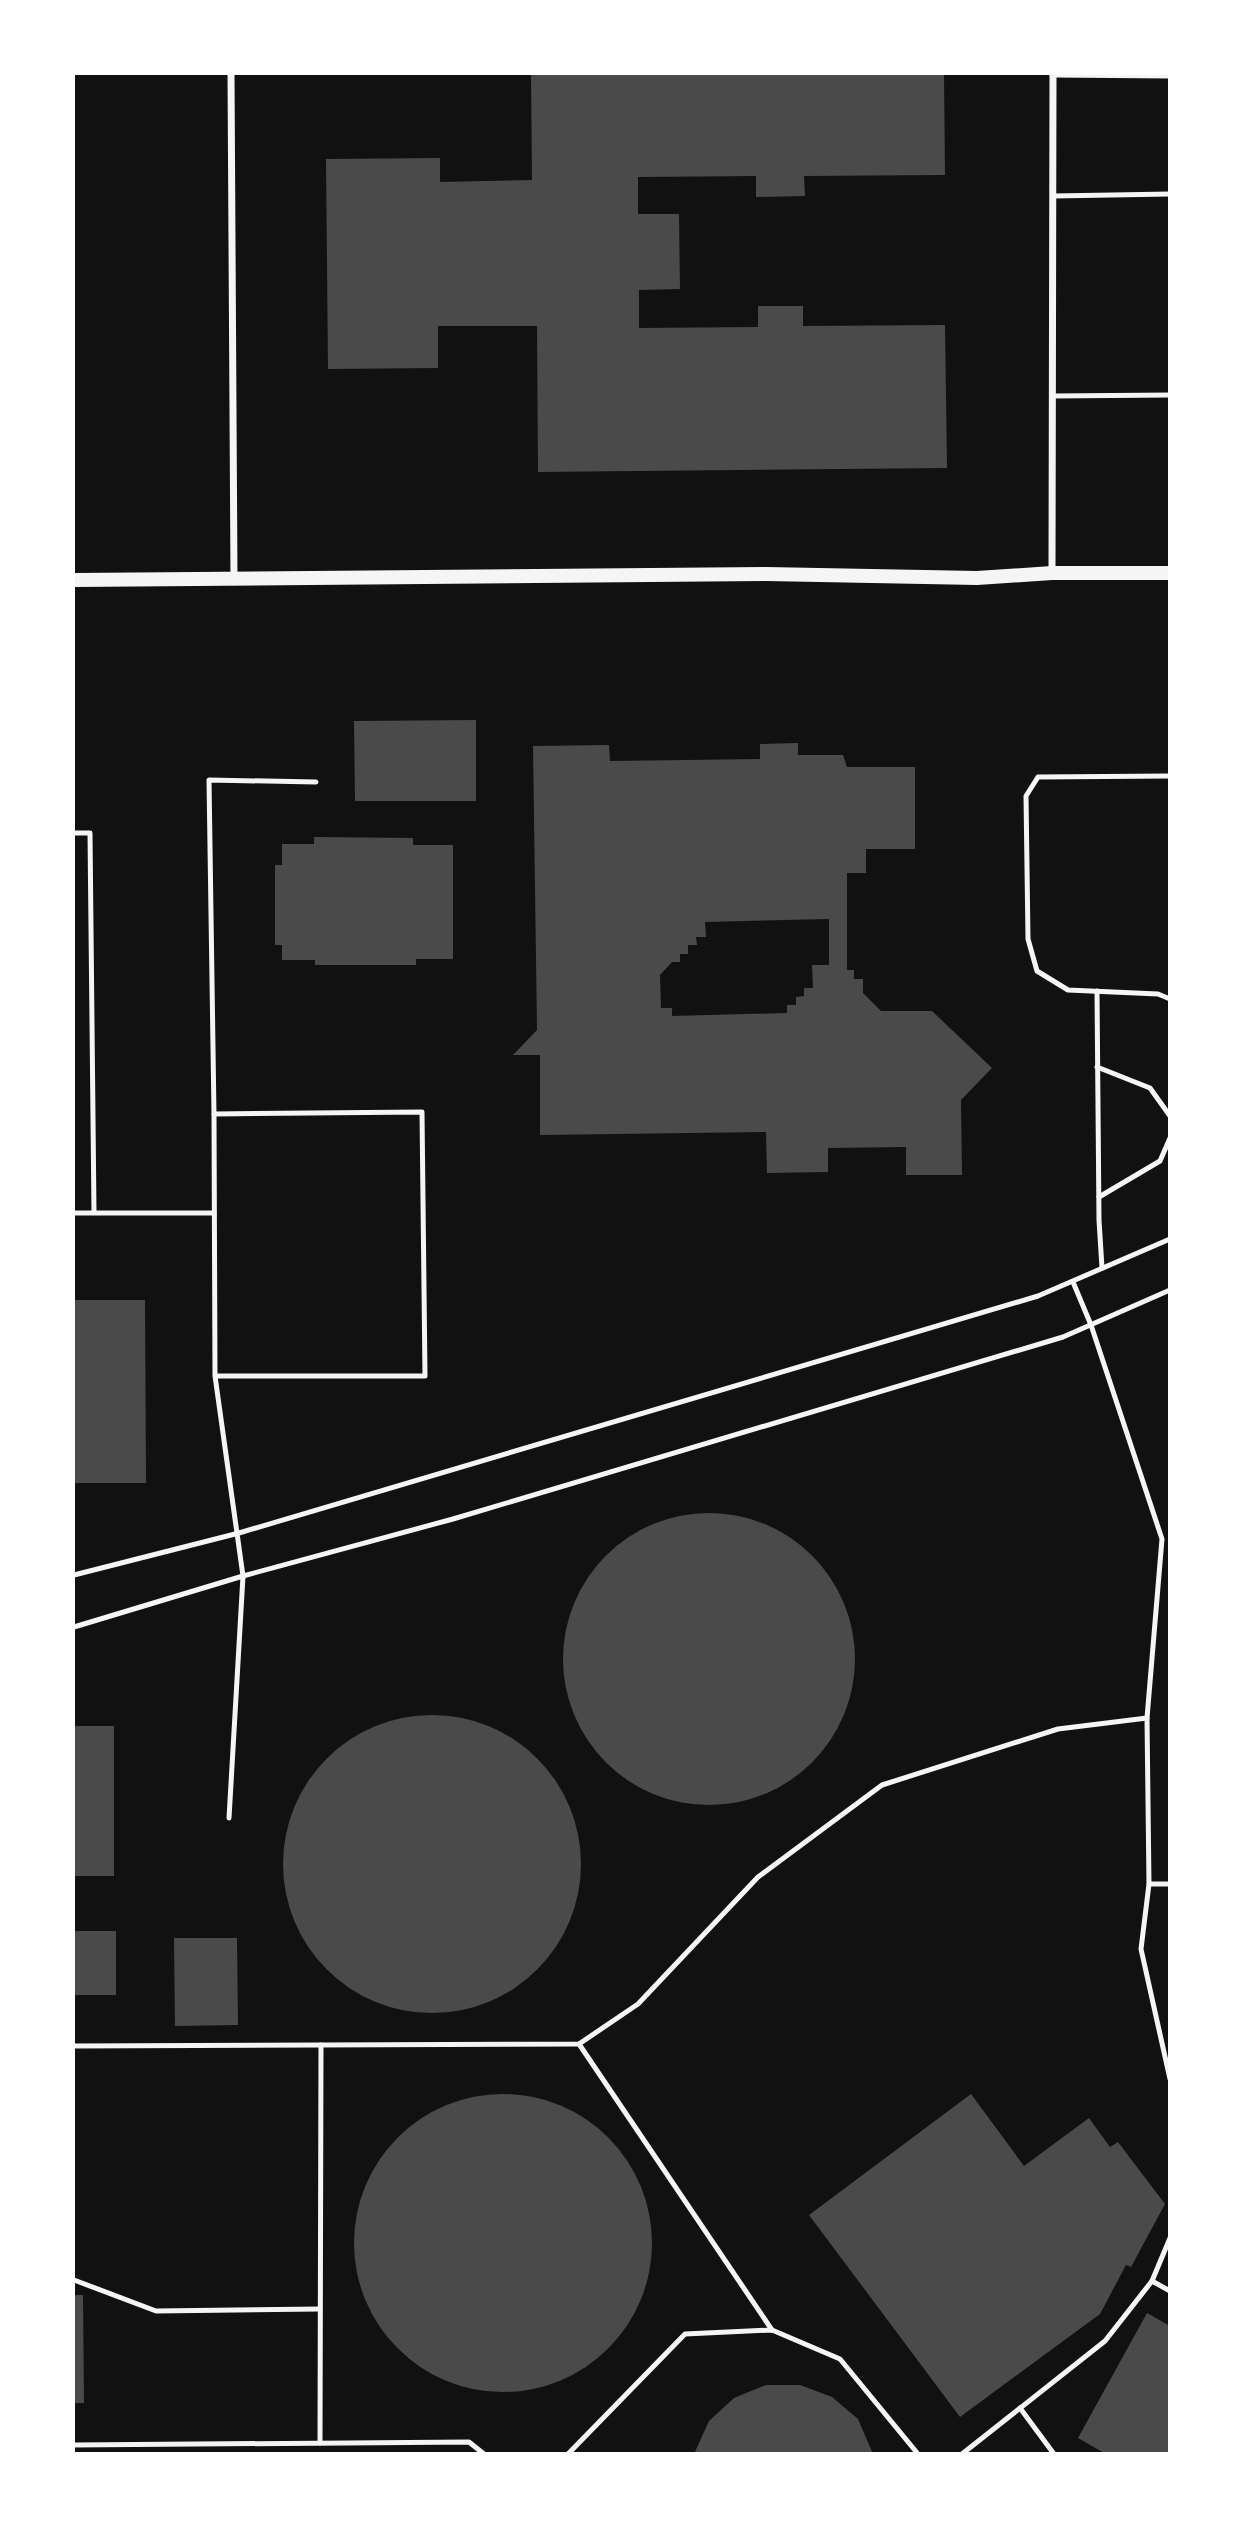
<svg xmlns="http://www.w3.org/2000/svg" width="1243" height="2527" font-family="'IBM Plex Sans',sans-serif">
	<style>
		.building { fill: #4a4a4a; fill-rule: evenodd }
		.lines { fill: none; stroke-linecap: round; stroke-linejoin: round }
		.service { stroke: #f5f5f5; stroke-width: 5 }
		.minor { stroke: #f5f5f5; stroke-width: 7 }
		.secondary { stroke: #f5f5f5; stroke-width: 14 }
	</style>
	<rect width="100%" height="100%" fill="#111"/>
	<g class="building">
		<path d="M531,74H944L945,175L804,176L805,196L756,197V176L638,177V214H679L680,289L639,290V328L758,327V306H803V326L945,325L947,468L538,472L537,326H438V368L328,369L326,159L440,158V182L532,180Z"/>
		<path d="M476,720V801H355L354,721Z"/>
		<path d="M798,743V755H843L847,767H915V849H866V873H847V970H854V979H863V993L881,1011H932L992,1068L961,1100L962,1175H906V1147L828,1148V1172L767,1173L766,1132L540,1135V1055H513L537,1030L533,746L609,745L610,761L760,759V744ZM829,919V965H812L813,988H804V996L796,997V1005H787V1013L672,1016V1008H661L660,975L672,962H680V954H688V945H697L696,937H706L705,922Z"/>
		<path d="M314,837L413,838V845H453V959H416V965H315V960H282V945H275V865H282V844H314Z"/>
		<path d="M74,1300H145L146,1483H74Z"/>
		<circle cx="709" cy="1659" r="146"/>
		<circle cx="432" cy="1864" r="149"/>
		<rect x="74" y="1726" width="40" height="150"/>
		<rect x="74" y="1931" width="42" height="64"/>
		<path d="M174,1938H237L238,2025L175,2026Z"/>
		<path d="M971,2094L1024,2166L1089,2118L1110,2147L1118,2142L1165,2204L1131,2267L1126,2265L1100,2314L960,2417L809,2215Z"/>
		<circle cx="503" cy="2243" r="149"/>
		<path d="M74,2295H83L84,2403H74Z"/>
		<path d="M1147,2313L1170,2326V2454H1106L1078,2438Z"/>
		<path d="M766,2385H800L832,2397L858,2419L873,2454H694L709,2421L734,2398Z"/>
	</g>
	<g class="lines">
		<g class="service">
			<path d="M1053,196L1170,194"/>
			<path d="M1053,396L1170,395"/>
			<path d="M1170,776L1038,777L1026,796L1028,939L1037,971L1068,990L1158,994L1170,999"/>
			<path d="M74,833H90L94,1212"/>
			<path d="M1097,991L1099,1220L1102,1268"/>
			<path d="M1097,1067L1150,1088L1170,1116"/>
			<path d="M214,1114L209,780L316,782"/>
			<path d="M1099,1197L1160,1161L1170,1138"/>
			<path d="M74,1213H214"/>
			<path d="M1073,1282L1091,1325L1162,1539L1147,1718L1149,1884H1170"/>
			<path d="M215,1376H425L422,1112L214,1114L215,1376L243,1576L229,1818"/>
			<path d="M74,1575L239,1533L1038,1296L1170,1239"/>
			<path d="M74,1627L243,1576L453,1519L1063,1337L1170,1290"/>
			<path d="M1149,1884L1141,1949L1170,2079"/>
			<path d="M579,2044L772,2330"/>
			<path d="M74,2046L579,2044L638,2004L758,1877L882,1785L1058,1729L1147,1718"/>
			<path d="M74,2280L156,2311L320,2309"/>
			<path d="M1152,2281L1170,2291"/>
			<path d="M1020,2408L1054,2454"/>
			<path d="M320,2443L321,2045"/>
			<path d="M74,2445L469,2442L484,2454"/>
			<path d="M568,2454L685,2334L772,2330L840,2359L918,2454"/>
			<path d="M962,2454L1105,2341L1152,2281L1170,2238"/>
		</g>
		<g class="minor">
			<path d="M231,74L234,579"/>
			<path d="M1053,74L1170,75"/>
			<path d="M1052,573L1053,74"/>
		</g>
		<path class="secondary" d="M74,580L766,574L977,578L1052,573H1170"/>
	</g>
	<rect width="1243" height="2527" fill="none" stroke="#ffffff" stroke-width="150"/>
</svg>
